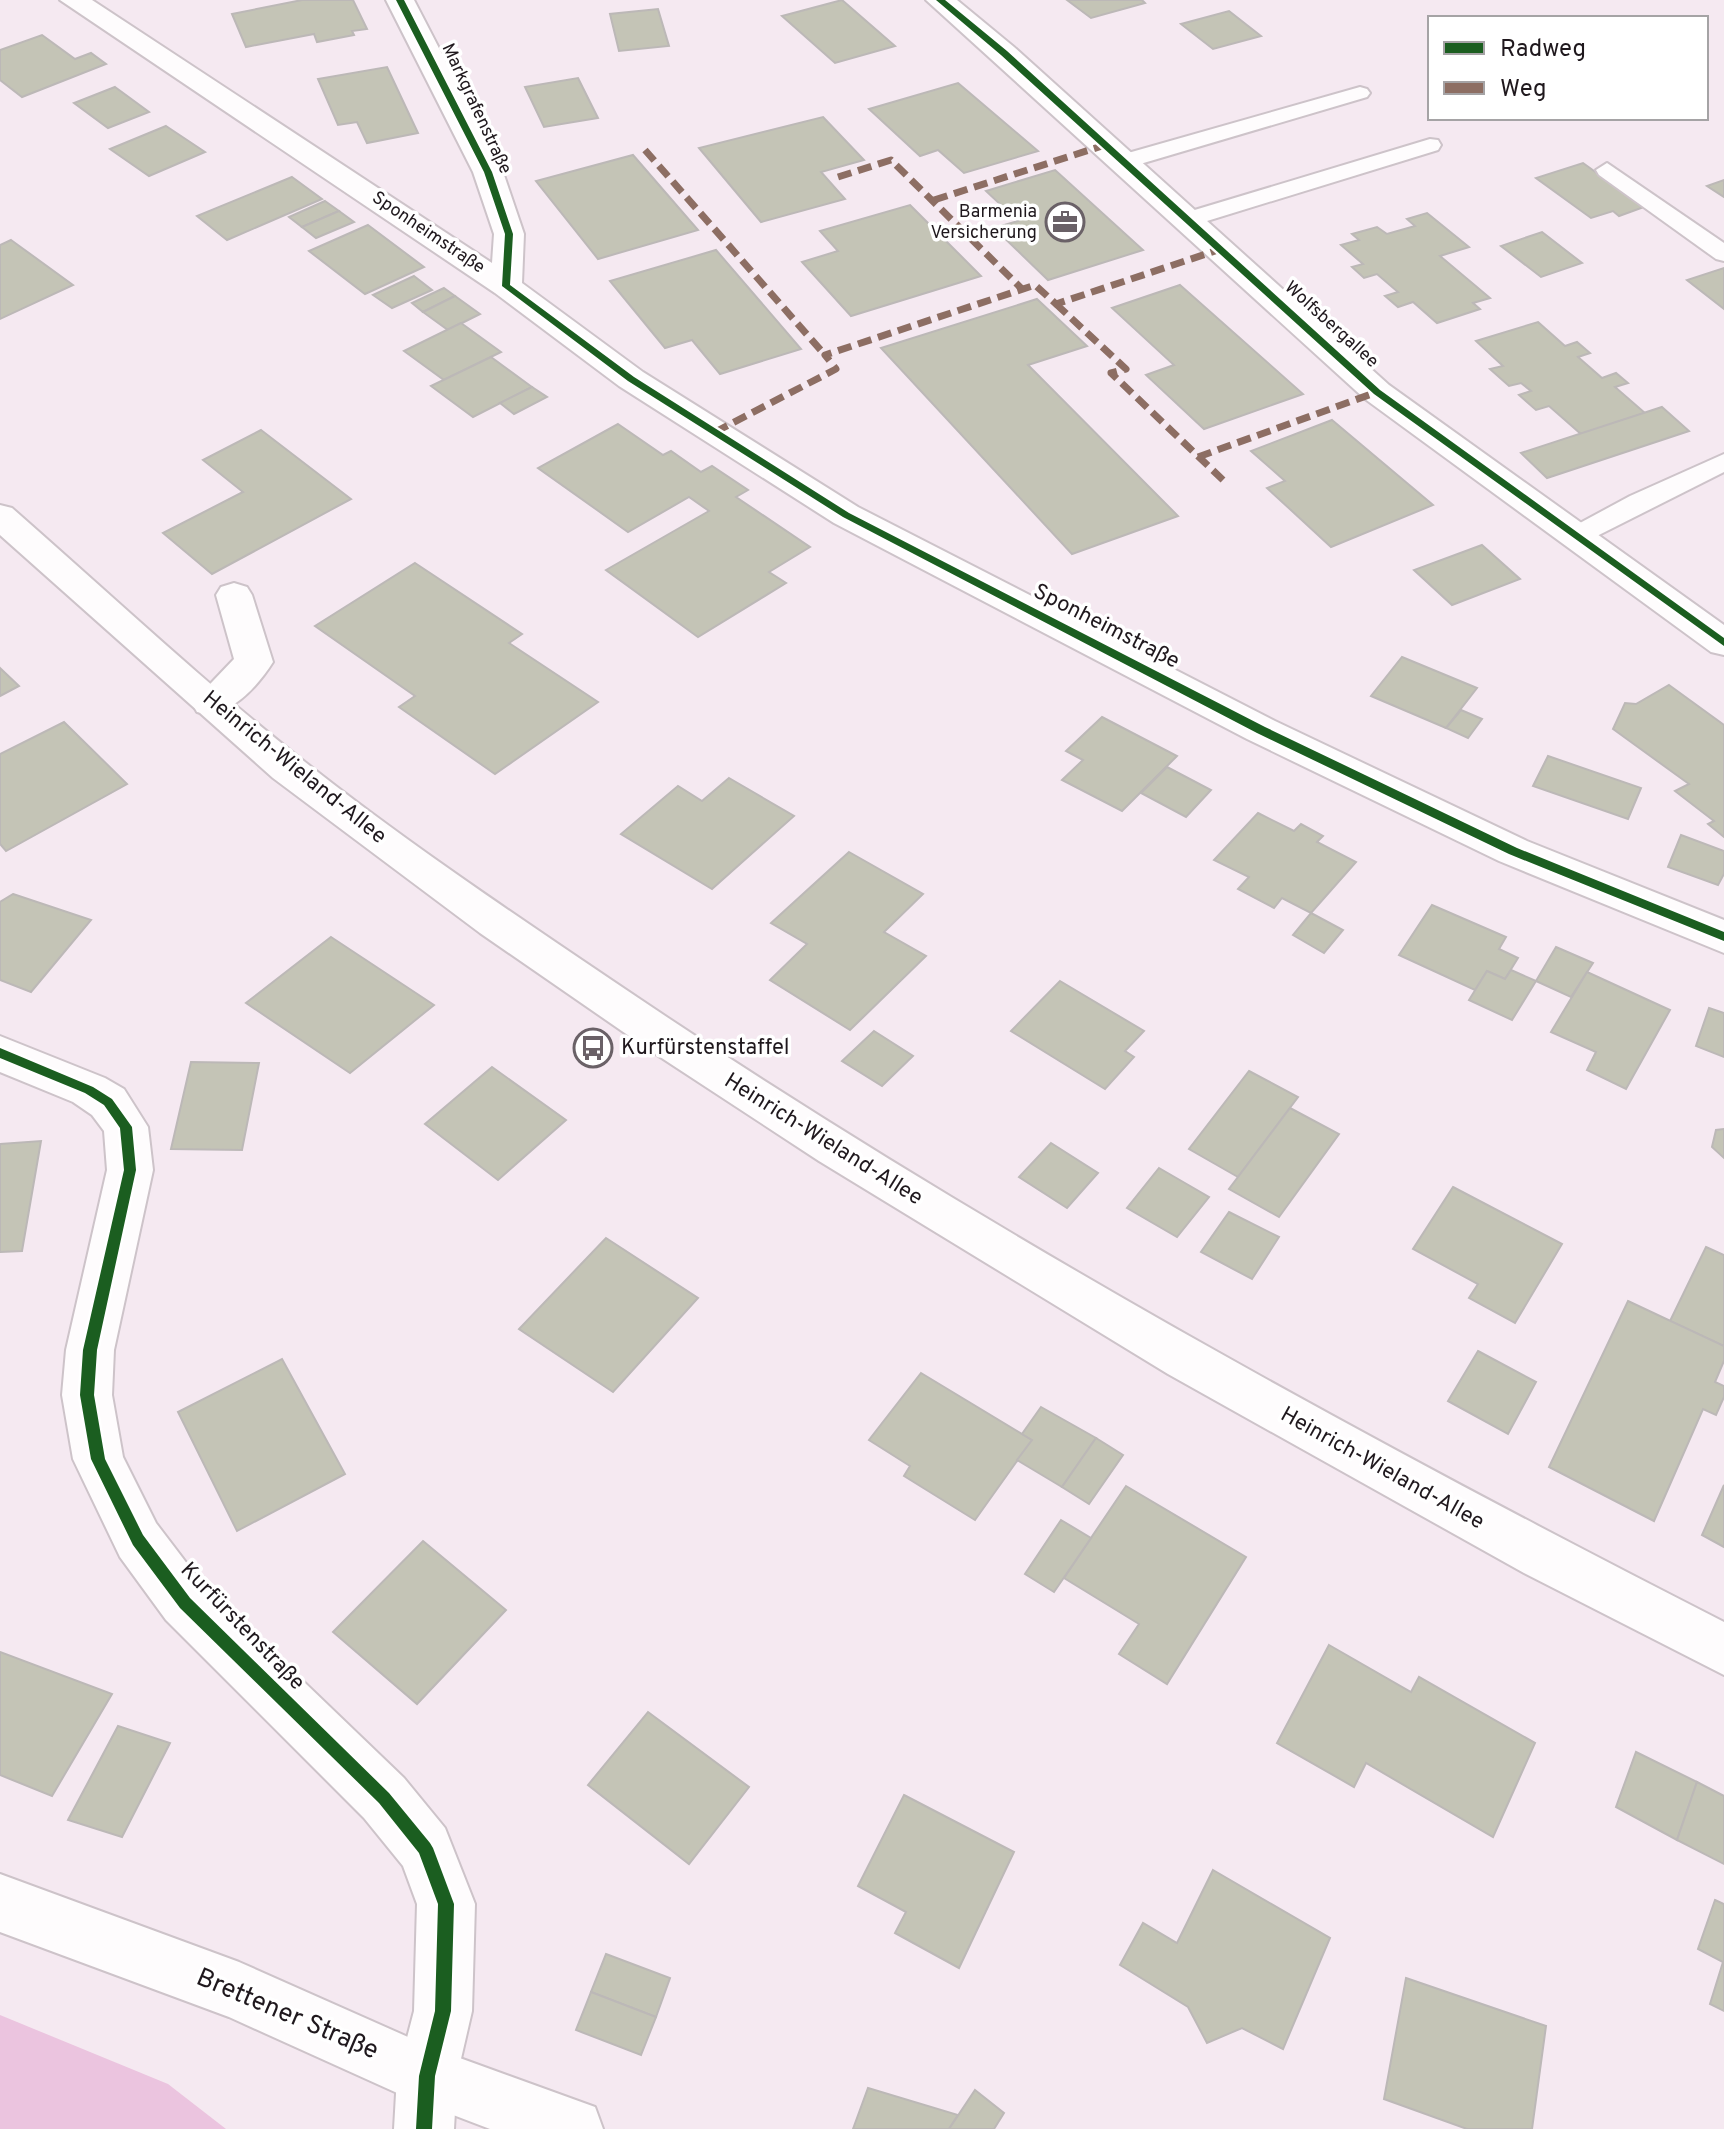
<svg xmlns="http://www.w3.org/2000/svg" width="1724" height="2129" font-family="Overpass,sans-serif">
	<style>
		.green { fill: #ebc4df }
		.building { fill: #c4c4b6; stroke: #bcb8b7; stroke-width: 2 }
		.lines { fill: none; stroke-linecap: round; stroke-linejoin: round }
		.lane-casing { stroke: #cdc3c9; stroke-width: 4 }
		.street-casing { stroke: #cdc3c9; stroke-width: 4 }
		.secondary-casing { stroke: #cdc3c9; stroke-width: 4 }
		.primary-casing { stroke: #cdc3c9; stroke-width: 4 }
		.lane { fill: #fefcfd; fill-rule: evenodd }
		.street { fill: #fefcfd; fill-rule: evenodd }
		.secondary { fill: #fefcfd; fill-rule: evenodd }
		.primary { fill: #fefcfd; fill-rule: evenodd }
		.quiet { stroke: #8d6e63; stroke-width: 7; stroke-dasharray: 14 7; stroke-linecap: butt }
		.cycleway-casing { stroke: #fff; stroke-width: 5 }
		.cycleway { fill: #1b5e20; fill-rule: evenodd }
		.labels { text-anchor: middle; dominant-baseline: central; stroke-width: 7; stroke-linejoin: round; paint-order: stroke }
		.far-street-label { font-size: 18px; fill: #1f181d; stroke: #fff }
		.far-poi-label { font-size: 18px; fill: #1f181d; stroke: #fff; text-anchor: end }
		.street-label { font-size: 22px; fill: #1f181d; stroke: #fff }
		.poi-label { font-size: 22px; fill: #1f181d; stroke: #fff; text-anchor: start }
		.near-street-label { font-size: 26px; fill: #1f181d; stroke: #fff }
	</style>
	<rect width="100%" height="100%" fill="#f5e9f1"/>
	<path class="green" d="M0,2015L168,2084L226,2129H0Z"/>
	<g class="building">
		<path d="M302,0H353L367,29L352,31L354,35L317,42L314,34L246,47L232,14Z"/>
		<path d="M842,0L895,46L835,63L782,16Z"/>
		<path d="M1067,0H1142L1145,3L1091,18Z"/>
		<path d="M658,9L669,46L619,51L610,14Z"/>
		<path d="M1229,11L1261,36L1213,49L1181,24Z"/>
		<path d="M42,35L75,59L91,53L106,64L22,97L0,80V50Z"/>
		<path d="M387,67L418,133L367,143L357,122L338,125L318,79Z"/>
		<path d="M578,78L598,118L544,127L525,87Z"/>
		<path d="M958,83L1038,151L964,173L938,150L920,156L869,109Z"/>
		<path d="M115,87L149,112L108,128L74,103Z"/>
		<path d="M823,117L864,160L821,172L845,199L761,222L699,148Z"/>
		<path d="M166,126L205,152L149,176L110,149Z"/>
		<path d="M633,155L698,230L598,259L536,181Z"/>
		<path d="M1583,163L1644,207L1619,216L1613,211L1591,218L1536,178Z"/>
		<path d="M1055,170L1143,250L1048,280L994,228L1018,221L986,191Z"/>
		<path d="M292,177L322,199L227,240L197,216Z"/>
		<path d="M1724,180V197L1707,186Z"/>
		<path d="M325,201L339,211L302,227L289,217Z"/>
		<path d="M910,205L981,276L851,316L802,262L838,251L820,231Z"/>
		<path d="M339,211L354,222L316,238L302,227Z"/>
		<path d="M1427,213L1469,247L1440,256L1490,298L1473,303L1480,309L1437,323L1413,302L1398,307L1385,296L1398,292L1377,274L1364,278L1352,267L1363,264L1341,245L1359,240L1352,234L1377,227L1387,234L1415,226L1407,219Z"/>
		<path d="M368,225L424,267L365,294L309,251Z"/>
		<path d="M1542,232L1582,263L1541,277L1501,246Z"/>
		<path d="M11,240L73,285L0,319V245Z"/>
		<path d="M716,250L801,349L720,374L692,340L665,348L610,281Z"/>
		<path d="M1724,268V309L1687,280Z"/>
		<path d="M414,276L432,290L392,308L373,295Z"/>
		<path d="M1180,285L1303,394L1204,429L1146,375L1174,365L1112,308Z"/>
		<path d="M444,288L455,296L423,312L412,303Z"/>
		<path d="M455,296L480,314L448,330L423,312Z"/>
		<path d="M1037,299L1087,346L1028,365L1178,516L1072,554L881,348Z"/>
		<path d="M1538,322L1565,346L1577,342L1590,353L1578,357L1602,378L1616,373L1628,383L1615,387L1645,413L1581,434L1549,406L1536,410L1519,395L1531,391L1521,383L1509,386L1490,369L1503,366L1476,341Z"/>
		<path d="M461,323L501,352L444,380L404,351Z"/>
		<path d="M491,357L532,387L473,417L431,386Z"/>
		<path d="M532,387L547,397L514,414L500,403Z"/>
		<path d="M1662,407L1689,431L1547,478L1521,453Z"/>
		<path d="M1332,420L1433,505L1331,547L1267,488L1285,481L1251,451Z"/>
		<path d="M618,424L663,455L671,451L701,472L712,466L748,490L736,497L810,547L769,572L786,583L698,637L606,570L709,511L689,497L628,532L538,468Z"/>
		<path d="M261,430L351,499L212,574L163,533L243,492L203,460Z"/>
		<path d="M1482,545L1520,579L1452,605L1414,570Z"/>
		<path d="M415,563L522,634L509,643L598,702L495,774L399,707L415,696L315,626Z"/>
		<path d="M1402,657L1477,688L1446,728L1371,696Z"/>
		<path d="M0,668L19,686L0,696Z"/>
		<path d="M1669,685L1724,725V837L1708,824L1714,821L1675,791L1689,784L1613,729L1625,703L1636,704Z"/>
		<path d="M1461,710L1482,719L1468,738L1446,728Z"/>
		<path d="M1102,717L1177,756L1122,811L1062,780L1083,760L1066,751Z"/>
		<path d="M64,722L127,784L6,851L0,844V754Z"/>
		<path d="M1548,756L1641,788L1628,819L1533,786Z"/>
		<path d="M1167,767L1211,790L1186,817L1141,793Z"/>
		<path d="M729,778L794,816L712,889L621,834L678,786L702,801Z"/>
		<path d="M1258,813L1294,831L1301,824L1323,836L1317,842L1356,862L1311,913L1282,898L1274,908L1238,889L1249,877L1214,860Z"/>
		<path d="M1681,835L1724,851V874L1718,885L1668,867Z"/>
		<path d="M849,852L923,894L884,932L926,956L850,1030L770,980L807,944L771,923Z"/>
		<path d="M13,894L91,920L31,992L0,980V902Z"/>
		<path d="M1432,905L1506,937L1499,949L1518,958L1505,979L1487,971L1475,990L1399,955Z"/>
		<path d="M1311,913L1343,930L1324,953L1293,935Z"/>
		<path d="M331,937L434,1005L350,1073L246,1003Z"/>
		<path d="M1556,947L1593,963L1571,997L1536,981Z"/>
		<path d="M1511,970L1536,981L1512,1020L1469,1000L1487,971L1505,979Z"/>
		<path d="M1587,972L1670,1010L1626,1089L1587,1070L1596,1052L1551,1032Z"/>
		<path d="M1060,981L1144,1031L1125,1051L1134,1057L1105,1089L1011,1031Z"/>
		<path d="M1709,1008L1724,1013V1057L1696,1046Z"/>
		<path d="M874,1031L913,1056L882,1086L842,1061Z"/>
		<path d="M191,1062L259,1063L242,1150L171,1149Z"/>
		<path d="M492,1067L566,1120L498,1180L425,1124Z"/>
		<path d="M1249,1071L1298,1097L1238,1177L1189,1149Z"/>
		<path d="M1290,1108L1339,1134L1279,1217L1229,1189Z"/>
		<path d="M1724,1129V1158L1712,1147L1716,1130Z"/>
		<path d="M41,1141L22,1251L0,1252V1144Z"/>
		<path d="M1051,1143L1098,1173L1067,1208L1019,1177Z"/>
		<path d="M1159,1168L1209,1197L1177,1237L1127,1208Z"/>
		<path d="M1453,1187L1562,1244L1515,1323L1469,1298L1478,1284L1413,1249Z"/>
		<path d="M1229,1212L1279,1237L1252,1279L1201,1252Z"/>
		<path d="M606,1238L698,1298L613,1392L519,1329Z"/>
		<path d="M1706,1247L1724,1255V1346L1670,1321Z"/>
		<path d="M1628,1301L1724,1346V1361L1715,1382L1724,1386V1397L1716,1415L1703,1409L1654,1521L1549,1467Z"/>
		<path d="M1478,1351L1536,1382L1508,1434L1448,1401Z"/>
		<path d="M282,1359L345,1474L237,1531L178,1412Z"/>
		<path d="M921,1373L1032,1440L975,1520L904,1476L910,1466L869,1440Z"/>
		<path d="M1041,1407L1096,1438L1062,1487L1017,1460L1032,1440L1022,1434Z"/>
		<path d="M1096,1438L1123,1455L1089,1504L1062,1487Z"/>
		<path d="M1724,1485V1547L1702,1535Z"/>
		<path d="M1126,1486L1246,1557L1167,1684L1119,1654L1139,1624L1064,1578Z"/>
		<path d="M1061,1520L1091,1538L1054,1592L1025,1574Z"/>
		<path d="M423,1541L506,1610L417,1704L333,1632Z"/>
		<path d="M1329,1645L1411,1692L1419,1677L1535,1743L1493,1837L1366,1763L1354,1787L1277,1743Z"/>
		<path d="M0,1652L112,1694L52,1796L0,1775Z"/>
		<path d="M648,1712L749,1787L689,1864L588,1785Z"/>
		<path d="M118,1726L170,1743L122,1837L68,1820Z"/>
		<path d="M1636,1752L1697,1782L1677,1840L1616,1807Z"/>
		<path d="M1697,1782L1724,1796V1864L1677,1840Z"/>
		<path d="M904,1795L1014,1852L959,1968L895,1933L906,1912L858,1886Z"/>
		<path d="M1213,1870L1330,1938L1283,2049L1242,2028L1207,2043L1188,2007L1120,1965L1143,1923L1177,1943Z"/>
		<path d="M1715,1900L1724,1904V2011L1710,2004L1723,1962L1698,1949Z"/>
		<path d="M606,1954L670,1978L656,2017L591,1992Z"/>
		<path d="M1406,1978L1546,2026L1532,2129H1467L1384,2099Z"/>
		<path d="M591,1992L656,2017L641,2055L576,2030Z"/>
		<path d="M868,2088L958,2115L949,2129H853Z"/>
		<path d="M975,2090L1004,2113L994,2129H949Z"/>
	</g>
	<g class="lines">
		<g class="lane-casing">
			<g id="lane">
				<path d="M1360,87L1367,89L1370,93L1367,97L1130,167H1114L1111,162L1114,157Z"/>
				<path d="M1430,139L1438,140L1441,145L1438,150L1194,225L1186,227L1175,220L1178,215Z"/>
				<path d="M1607,163L1724,243V261L1716,259L1599,175L1596,170Z"/>
				<path d="M1724,454V472L1585,542H1567L1563,536L1567,530L1630,496Z"/>
			</g>
		</g>
		<g class="street-casing">
			<g id="street">
				<path d="M60,0H92L492,263L494,234L473,172L386,0H414L503,172L524,234L522,283L643,372L858,507L1275,721L1527,841L1724,920V953L1499,861L1247,739L834,523L619,386L495,293Z"/>
				<path d="M926,0H957L1014,47L1389,385L1724,625V655L1711,652L1365,399Z"/>
				<path d="M234,583L247,587L252,595L273,662C258,686 227,721 197,712L192,703L234,659L216,595L221,587Z"/>
				<path d="M0,1036L105,1078L124,1089L148,1127L153,1170L114,1350L112,1395L123,1457L156,1523L204,1586L404,1778L445,1828L475,1904L472,2011L457,2076L454,2129H394L397,2076L414,2011L417,1904L403,1866L364,1818L166,1620L120,1557L73,1459L62,1395L66,1350L107,1170L104,1131L92,1115L73,1102L0,1072Z"/>
			</g>
		</g>
		<g class="secondary-casing">
			<path id="secondary" d="M0,1874L239,1962L435,2049L595,2107L603,2129H490L406,2097L229,2017L0,1932Z"/>
		</g>
		<g class="primary-casing">
			<path id="primary" d="M0,505L12,508C108,592 200,679 300,758C399,837 505,908 610,979C966,1220 1342,1427 1724,1622V1675L1524,1573L1168,1374L819,1161L648,1049L480,933L273,778L0,535Z"/>
		</g>
		<use href="#lane" class="lane"/>
		<use href="#street" class="street"/>
		<use href="#secondary" class="secondary"/>
		<use href="#primary" class="primary"/>
		<g class="quiet">
			<path d="M645,150L825,355"/>
			<path d="M838,177L891,160L1022,289"/>
			<path d="M934,200L1105,145"/>
			<path d="M1056,304L1126,369L1111,373L1223,480"/>
			<path d="M715,432L836,369L825,355L1035,285L1056,304L1221,249"/>
			<path d="M1198,457L1377,392"/>
		</g>
		<g class="cycleway-casing">
			<g id="cycleway">
				<path d="M396,0H404L492,172L513,234L510,285L634,377L849,513L1265,727L1517,848L1724,932V941L1509,854L1257,733L843,517L628,381L502,286L505,234L484,172Z"/>
				<path d="M936,0H945L1007,51L1380,390L1724,638V646L1374,394L1001,55Z"/>
				<path d="M0,1048L93,1087L112,1099L132,1127L136,1170L97,1350L94,1395L105,1459L143,1535L190,1598L389,1793L430,1843L433,1848L454,1904L451,2011L435,2076L432,2129H416L419,2076L435,2011L438,1904L419,1853L379,1803L180,1608L133,1545L91,1459L80,1395L83,1350L124,1170L120,1128L104,1105L85,1093L0,1058Z"/>
			</g>
		</g>
		<use href="#cycleway" class="cycleway"/>
	</g>
	<defs>
		<g id="office-ring" transform="scale(2)"><circle r="9.5" fill="#fff" stroke="#6a6167" stroke-width="1.5"/><path d="M-6-3h4V-5.5h4V-3h4V5H-6ZM-1-4.5V-3h2v-1.5ZM-6 0V1H6V0Z" fill="#6a6167"/></g>
		<g id="bus-ring" transform="scale(2)"><circle r="9.5" fill="#fff" stroke="#6a6167" stroke-width="1.5"/><path d="M-5-6H5V4H4V6H2V4H-2V6H-4V4H-5ZM-3.5-4V0h7V-4ZM-3.5 1.2v1.5H-2V1.2ZM2 1.2v1.5H3.5V1.2Z" fill="#6a6167"/></g>
	</defs>
	<g fill-rule="evenodd">
		<use href="#office-ring" x="1065" y="222"/>
		<use href="#bus-ring" x="593" y="1048"/>
	</g>
	<g class="labels">
		<g class="far-street-label">
			<text transform="translate(476 109) rotate(65)">Markgrafenstraße</text>
			<text transform="translate(428 233) rotate(34)">Sponheimstraße</text>
			<text transform="translate(1331 325) rotate(42)">Wolfsbergallee</text>
		</g>
		<g class="far-poi-label">
			<text x="1037" y="212">Barmenia<tspan x="1037" dy="21">Versicherung</tspan></text>
		</g>
		<g class="street-label">
			<text transform="translate(1106 627) rotate(27)">Sponheimstraße</text>
			<text transform="translate(294 768) rotate(39)">Heinrich-Wieland-Allee</text>
			<text transform="translate(823 1140) rotate(32)">Heinrich-Wieland-Allee</text>
			<text transform="translate(1382 1469) rotate(29)">Heinrich-Wieland-Allee</text>
			<text transform="translate(242 1627) rotate(46)">Kurfürstenstraße</text>
		</g>
		<g class="poi-label">
			<text x="621" y="1048">Kurfürstenstaffel</text>
		</g>
		<g class="near-street-label">
			<text transform="translate(287 2015) rotate(23)">Brettener Straße</text>
		</g>
	</g>
	<rect x="1428" y="16" width="280" height="104" fill="#ffffff" stroke="#a5a3a5" stroke-width="2"/>
	<rect x="1444" y="42" width="40" height="12" fill="#1b5e20" stroke="#a5a3a5" stroke-width="2"/>
	<text x="1500" y="56" font-size="24" fill="#1f181d">Radweg</text>
	<rect x="1444" y="82" width="40" height="12" fill="#8d6e63" stroke="#a5a3a5" stroke-width="2"/>
	<text x="1500" y="96" font-size="24" fill="#1f181d">Weg</text>
</svg>
